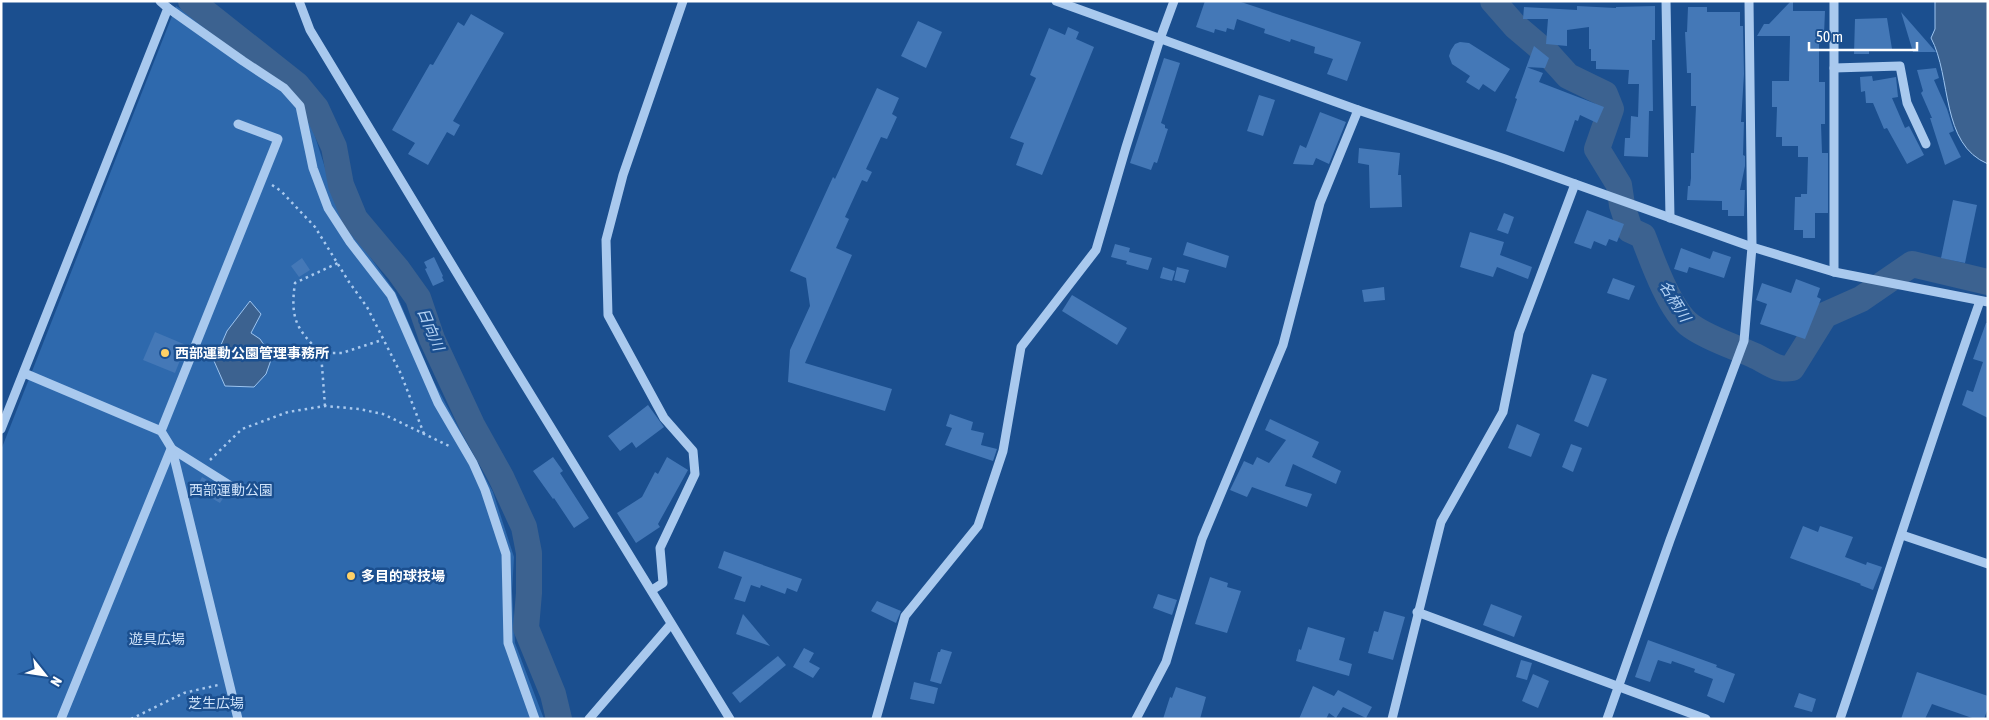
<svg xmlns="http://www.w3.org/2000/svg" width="1989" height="720" font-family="'Asap Condensed','Noto Sans JP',sans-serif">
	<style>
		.green { fill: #2e69ad }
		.water { fill: #3c6290; stroke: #9cc4f0 }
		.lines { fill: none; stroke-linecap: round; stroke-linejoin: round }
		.river { stroke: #3c6290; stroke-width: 26 }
		.building { fill: #4478b7 }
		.path { stroke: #a9c9ee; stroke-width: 2.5; stroke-dasharray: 2.5 4; stroke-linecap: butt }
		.minor { stroke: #a9c9ee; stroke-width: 9 }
		.poi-dot { fill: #ffd166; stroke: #1b4f8f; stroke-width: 2 }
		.labels { text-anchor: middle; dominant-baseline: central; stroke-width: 5; stroke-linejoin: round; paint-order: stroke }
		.poi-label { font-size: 14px; font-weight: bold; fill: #fff; stroke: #1b4f8f; text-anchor: start }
		.park-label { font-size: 14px; fill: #cfe3fa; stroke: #1b4f8f }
		.water-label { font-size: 15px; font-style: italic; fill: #b5d3f5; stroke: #1b4f8f }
	</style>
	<rect width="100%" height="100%" fill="#1b4f8f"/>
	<path class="green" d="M176,6L217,32L270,72L299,97L310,115L314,133L340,215L396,293L433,380L493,492L514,557L512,591L515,643L544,719H1V450Z"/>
	<g class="water">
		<path d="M1935,1H1988V164C1940,144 1952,77 1931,38L1935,29Z"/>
		<path d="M250,301L261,314L251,333L260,339L272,357L266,374L254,387L225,386L214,361L227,331Z"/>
	</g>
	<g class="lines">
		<g class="river">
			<path d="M191,1L297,85L316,108L334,147L341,185L355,219L398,270L418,298L432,339L472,425L501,477L524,527L529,553V593L526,628L553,694L559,719"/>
			<path d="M1493,1L1515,26L1549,55L1568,76L1605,94L1611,109L1597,149L1619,185L1622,205L1630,230L1643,236C1652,260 1670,311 1691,326C1709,339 1733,346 1753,355C1767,361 1776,371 1792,368L1825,315L1861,299L1912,264L1988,282"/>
		</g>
	</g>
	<g class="building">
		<path d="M1205,1H1238L1361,42L1347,81L1327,74L1333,59L1314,53L1315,47L1291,39L1290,42L1264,33L1265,29L1237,19L1234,30L1227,28L1226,32L1215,29L1214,33L1196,27Z"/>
		<path d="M1791,1H1793V11H1825L1824,35H1819V82H1825V124H1821L1822,153H1828V213H1815V238H1803V230H1794L1795,197H1801V194H1807L1808,157H1798V146H1782V137H1776L1777,107H1772V81H1789L1790,36H1757L1764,24H1769Z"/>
		<path d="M1577,6L1616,8V7L1655,6V40H1652L1653,111H1649L1648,157L1624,156L1625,138H1630L1631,116L1638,117L1639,84H1628L1629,70L1596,69V61H1591V49H1589V27L1567,30V46L1546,44L1548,19H1523L1524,7L1577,10Z"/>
		<path d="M1688,7H1707V12H1740V26H1743L1744,74L1741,122H1744L1743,155L1745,156V166L1740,190H1745L1744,216H1728V210H1722V201L1687,200L1688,186H1690L1691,178V153H1694L1696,106H1691V73H1687L1685,32H1687Z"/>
		<path d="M1901,12L1936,52H1913Z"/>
		<path d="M471,14L504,33L453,121L460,125L454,136L447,132L428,165L408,154L415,143L392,130L430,64L433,65L458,22L464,26Z"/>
		<path d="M1887,18L1892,49L1869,51V54H1854L1855,19Z"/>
		<path d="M918,21L942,32L926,68L901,56Z"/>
		<path d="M1068,27L1079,32L1076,39L1094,47L1042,175L1016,165L1024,143L1010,138L1036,78L1030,75L1049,28L1065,35Z"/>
		<path d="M1460,42L1469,43L1510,69L1495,92L1483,84L1479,90L1466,82L1470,76L1452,64L1449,56L1451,50L1455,44Z"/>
		<path d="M1534,46L1549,58L1545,68L1526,67L1543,73L1539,82L1604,107L1597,123L1580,115L1578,121L1575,120L1564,152L1506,131L1517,99L1515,98Z"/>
		<path d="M1164,58L1180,63L1161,123L1165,125V128L1168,129L1157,163L1154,162L1151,170L1130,163Z"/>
		<path d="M1936,68L1939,78L1934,80L1947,109L1954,131L1949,133L1961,157L1945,165L1930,118H1932L1921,93L1923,91L1917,70Z"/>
		<path d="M1872,76L1873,81L1896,77L1898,97L1892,98L1905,128L1909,126L1924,155L1907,164L1887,128L1884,129L1873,103H1866L1865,91L1861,92L1860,77Z"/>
		<path d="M877,88L899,98L892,114L897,117L887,139L881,137L866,169L872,172L867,182L862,180L845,217L849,219L836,248L852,255L805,363L892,389L885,411L788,382L790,350L810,306L806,278L790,271L833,177L835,179Z"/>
		<path d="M1259,95L1275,100L1263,136L1247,131Z"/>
		<path d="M1320,112L1346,122L1329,164L1316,158L1313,165L1293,164L1300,145L1306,148Z"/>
		<path d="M1359,148L1400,153L1398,175H1401L1402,207L1370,208L1369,165L1358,163Z"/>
		<path d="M1953,200L1977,205L1965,263L1941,258Z"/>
		<path d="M1587,210L1624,224L1617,242L1609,239L1606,246L1594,241L1591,249L1574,243Z"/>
		<path d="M1504,213L1514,217L1508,234L1497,230Z"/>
		<path d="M1470,232L1504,242L1500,255L1532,267L1528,279L1497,267L1493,277L1460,267Z"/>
		<path d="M1187,242L1229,256L1226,268L1183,255Z"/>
		<path d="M1115,244L1130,248L1129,252L1152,258L1148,270L1126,264L1127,261L1111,257Z"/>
		<path d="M1681,248L1710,259L1713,251L1731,257L1724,278L1689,267L1687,273L1674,269Z"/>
		<path d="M434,257L443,276L442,277L444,281L433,286L425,269L427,268L424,262Z"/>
		<path d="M302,258L310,270L299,277L291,266Z"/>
		<path d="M1163,267L1175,271L1172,281L1160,278Z"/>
		<path d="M1177,267L1189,270L1185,283L1174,280Z"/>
		<path d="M1613,278L1635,286L1629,300L1607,293Z"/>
		<path d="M1796,279L1820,288L1817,297L1821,299L1805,339L1760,324L1767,304L1756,300L1762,283L1791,293Z"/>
		<path d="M1384,287L1385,300L1364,302L1362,290Z"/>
		<path d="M1072,295L1127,328L1117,345L1062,311Z"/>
		<path d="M1986,323H1988V418L1962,405L1967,390L1973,392L1983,362L1973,359Z"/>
		<path d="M155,332L186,345L175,373L143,360Z"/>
		<path d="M1592,374L1607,379L1588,427L1574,421Z"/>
		<path d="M648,405L664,427L636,448L632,442L620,451L608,436Z"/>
		<path d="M950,414L973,422L971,430L984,433L981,445L997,449L993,461L945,445L952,428L946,426Z"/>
		<path d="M1270,419L1319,442L1312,457L1341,471L1336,484L1293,464L1285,486L1312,494L1307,507L1252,487L1247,497L1230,490L1244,461L1253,465L1257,457L1269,463L1286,440L1265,430Z"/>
		<path d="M1517,424L1540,434L1531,457L1508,448Z"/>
		<path d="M1571,444L1582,448L1573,472L1562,467Z"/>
		<path d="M553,457L563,471L560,473L589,518L574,528L554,498L553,499L533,471Z"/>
		<path d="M667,457L688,470L658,524L660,527L636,543L617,513L642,497L655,472L658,474Z"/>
		<path d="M202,477L227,492L220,503L196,489Z"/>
		<path d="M1803,526L1818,532L1820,526L1853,537L1845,557L1866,565L1867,562L1882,567L1873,590L1860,585L1861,584L1790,558Z"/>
		<path d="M724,551L802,579L797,592L787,588L785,594L761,585L760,588L751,585L745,602L734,599L742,577L718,568Z"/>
		<path d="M1210,577L1228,583L1227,587L1241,591L1227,633L1195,624Z"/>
		<path d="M1158,594L1177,600L1172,615L1153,608Z"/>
		<path d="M877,601L901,611L896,623L871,611Z"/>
		<path d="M1491,604L1522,616L1514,637L1483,625Z"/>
		<path d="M1384,611L1405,617L1393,660L1368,653L1374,631L1378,632Z"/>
		<path d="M743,614L770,646L736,634Z"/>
		<path d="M1308,627L1345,638L1339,660L1352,664L1349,676L1296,661L1299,649L1301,650Z"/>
		<path d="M1648,640L1717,665L1716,667L1735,674L1724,703L1707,696L1713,679L1694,672L1695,669L1672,661L1671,664L1658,660L1650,682L1635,677Z"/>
		<path d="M804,648L814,653L809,662L820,668L813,678L793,667Z"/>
		<path d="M941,649L952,652L941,684L930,681L938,652H940Z"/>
		<path d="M778,656L786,665L740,703L732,693Z"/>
		<path d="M1521,660L1532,663L1527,680L1516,677Z"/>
		<path d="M1917,672L1988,696V708L1984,719H1975L1932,704L1925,719H1901Z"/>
		<path d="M1533,674L1549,681L1538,708L1522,701Z"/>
		<path d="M914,682L938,688L934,704L910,699Z"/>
		<path d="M1313,686L1334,696L1338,690L1372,707L1366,718L1343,707L1336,718L1329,713L1326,719H1299Z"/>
		<path d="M1176,687L1206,697L1200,719H1163L1170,697L1172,698Z"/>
		<path d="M1799,693L1816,699L1812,712L1794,707Z"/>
	</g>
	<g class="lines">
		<g class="path">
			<path d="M272,185L281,191L315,227L349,282L367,307L401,374L424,434"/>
			<path d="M321,353C296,329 290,318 295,283L338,263"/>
			<path d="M325,406L321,353H342L382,340"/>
			<path d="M210,460L242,429L288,412L325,406L359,409L383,414L449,446"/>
			<path d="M131,719L184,693L218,685"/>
		</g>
		<g class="minor">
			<path d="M299,1L310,30L507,356L730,719"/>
			<path d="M1056,1L1358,110L1505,159L1752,247L1834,272L1988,302"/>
			<path d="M1666,1L1670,218"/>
			<path d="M168,8L243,61L284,88L300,106L313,168L328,208L350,242L391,295L438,403L473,463L485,490L506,554L508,643L535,719"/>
			<path d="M1834,68L1900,66L1907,103L1926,144"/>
			<path d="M1834,272V1"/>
			<path d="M24,373L161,431L172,449L238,719"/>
			<path d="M1,429L168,8L160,1"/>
			<path d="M161,431L278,139L238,124"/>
			<path d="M172,449L242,493"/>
			<path d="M1902,535L1988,564"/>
			<path d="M652,590L663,583L660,548L695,474L693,451L664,418L608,315L606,240L623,175L683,1"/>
			<path d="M1417,612L1706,719"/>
			<path d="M61,719L171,449"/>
			<path d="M589,719L671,624"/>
			<path d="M876,719L905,616L978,526L1003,451L1021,347L1096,250L1126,147L1160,39L1174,1"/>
			<path d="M1136,719L1166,662L1202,539L1283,345L1320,203L1358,110"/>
			<path d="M1392,719L1441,522L1503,412L1519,333L1575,184"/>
			<path d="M1607,719L1670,540L1744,341L1752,247L1749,1"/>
			<path d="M1840,719C1887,580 1931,439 1980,301"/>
		</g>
	</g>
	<g class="poi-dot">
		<circle cx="165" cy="353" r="5"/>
		<circle cx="351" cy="576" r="5"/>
	</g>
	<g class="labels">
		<g class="poi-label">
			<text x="175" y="353">西部運動公園管理事務所</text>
			<text x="361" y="576">多目的球技場</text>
		</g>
		<g class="park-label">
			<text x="231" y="490">西部運動公園</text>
			<text x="157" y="639">遊具広場</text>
			<text x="216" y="703">芝生広場</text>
		</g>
		<g class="water-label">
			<text transform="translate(1675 301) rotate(58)">名柄川</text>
			<text transform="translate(431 329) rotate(67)">日向川</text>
		</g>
	</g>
	<rect width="1989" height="720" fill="none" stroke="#ffffff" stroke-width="5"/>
	<g transform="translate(45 675) rotate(120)" stroke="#1b4f8f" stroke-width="4" paint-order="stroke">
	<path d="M0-4L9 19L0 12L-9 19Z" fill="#ffffff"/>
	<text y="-8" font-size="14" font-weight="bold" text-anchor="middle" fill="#ffffff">N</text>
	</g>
	<path d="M1809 42v8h108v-8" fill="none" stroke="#ffffff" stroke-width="2.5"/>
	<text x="1816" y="42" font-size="15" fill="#ffffff" stroke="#1b4f8f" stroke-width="4" paint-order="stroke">50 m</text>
</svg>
